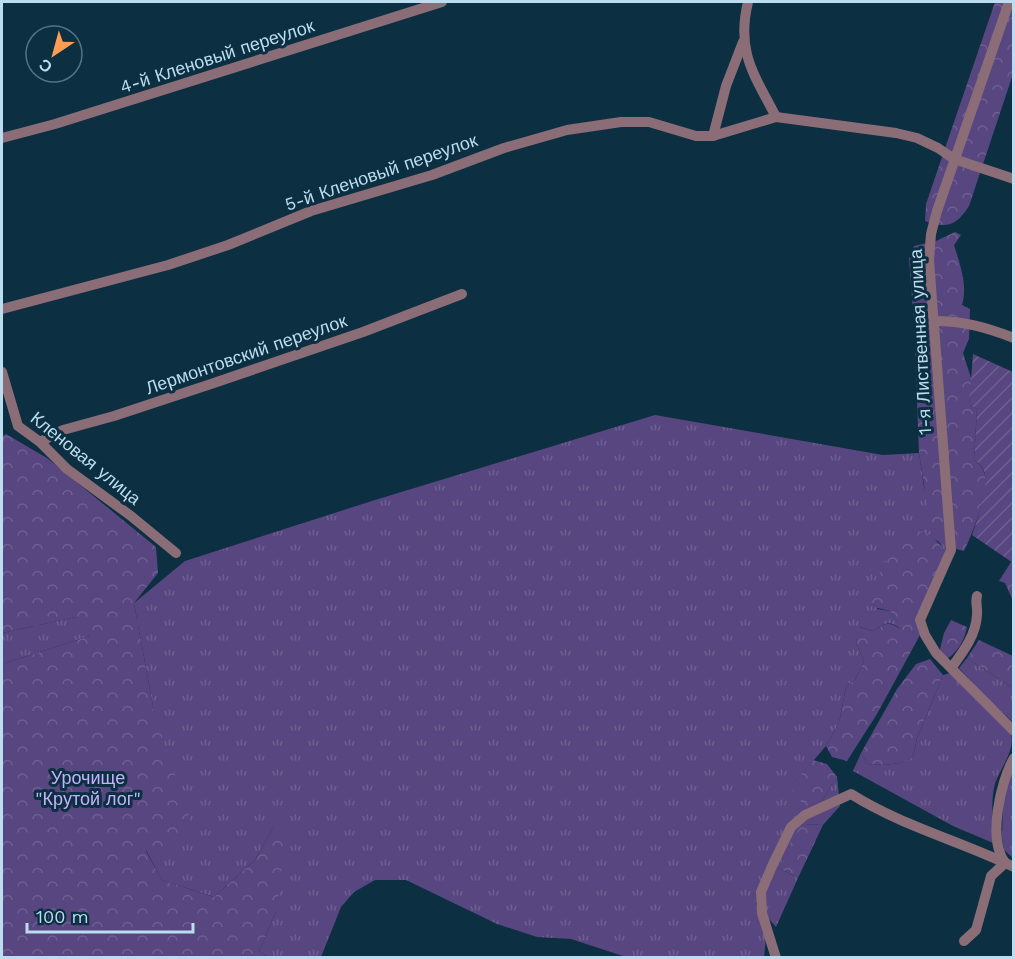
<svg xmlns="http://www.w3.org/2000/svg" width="1015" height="959" font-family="'Work Sans',sans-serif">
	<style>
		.grass { fill: url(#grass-tufts) }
		.forest { fill: url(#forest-crowns) }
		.garden { fill: url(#garden-furrows) }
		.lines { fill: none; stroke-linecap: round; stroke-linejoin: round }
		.minor { stroke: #8a6d77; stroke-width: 10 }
		.labels { text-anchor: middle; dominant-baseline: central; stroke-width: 6; stroke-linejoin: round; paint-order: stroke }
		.street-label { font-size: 18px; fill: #bcdcf0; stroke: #0c2f42 }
		.park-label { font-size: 18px; fill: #c5b0fa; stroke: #0c2f42 }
	</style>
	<defs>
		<pattern id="grass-tufts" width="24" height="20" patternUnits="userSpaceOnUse" patternTransform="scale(1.5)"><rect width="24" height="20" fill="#57467f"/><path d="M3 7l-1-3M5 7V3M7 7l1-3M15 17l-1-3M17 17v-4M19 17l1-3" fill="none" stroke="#6d6091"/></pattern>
		<pattern id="forest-crowns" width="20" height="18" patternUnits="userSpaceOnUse" patternTransform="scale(1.5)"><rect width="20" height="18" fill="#57467f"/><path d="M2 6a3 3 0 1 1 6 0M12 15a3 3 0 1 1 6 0" fill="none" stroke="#6d6091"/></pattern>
		<pattern id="garden-furrows" width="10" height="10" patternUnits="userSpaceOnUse" patternTransform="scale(1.5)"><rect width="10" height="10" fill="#57467f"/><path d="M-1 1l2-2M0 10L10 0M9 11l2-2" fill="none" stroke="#6d6091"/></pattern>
	</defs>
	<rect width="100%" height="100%" fill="#0c2f42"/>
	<g class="grass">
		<path d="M655,415L883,455L919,453L924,487L947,544L945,552L939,542L920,530L877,609L890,611L904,632C890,620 888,621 873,631L860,627L856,643L864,661L856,678L846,687L839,723L826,746L796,781L799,798L820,804L837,777L840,806L823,825L802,824L779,868L798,878L776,927L768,918L763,898L756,903L766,938L764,957H626L571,939L537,937L497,924L406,880H375L354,892L341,907L321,957H268L259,951L276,912L273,828L255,860L214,897L162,880L146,850L154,712L134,603L185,561L375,500Z"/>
		<path d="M76,617L90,636L2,664V633Z"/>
		<path d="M967,658L1013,688V722L985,696L959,668Z"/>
		<path d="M950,673L1011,734C1015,750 1002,766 996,781C990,796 993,826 993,843L953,826L853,771L861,753L867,764C883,765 899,766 913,757L917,738L943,675Z"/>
		<path d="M1013,770V858L1004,850L1002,838L1003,797Z"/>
	</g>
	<g class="forest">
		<path d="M995,2H1013V74L969,206C956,226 947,229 925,221L926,204Z"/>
		<path d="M955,232L961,235L954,245C960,265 968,285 962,305L970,309L969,339L963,353L972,381L969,405L977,409L974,460C980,464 983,468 985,475C990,490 971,537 964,551L953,548L933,266L934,242Z"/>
		<path d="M927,243L947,544L939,537L930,523L919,453L914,325L909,259L914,246Z"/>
		<path d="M6,434L47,458L156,547L158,573L134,603L154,712L193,828L178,851H146L162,880L214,897L255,860L273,828L287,830L276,912L259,951L268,957L2,958V664L90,636L80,629L76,617L2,633V436Z"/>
		<path d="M910,528C925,530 937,538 945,552L920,635L877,714L847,761L832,757L826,746L839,723L846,687L856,678L864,661L856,643L859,627L873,631C887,622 888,621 902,630L890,611L869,606L865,599L890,554Z"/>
		<path d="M1011,562L1013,563V601L1005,583L999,581Z"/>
		<path d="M951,620L967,627C965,639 957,654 946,659L939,653L944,633Z"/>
		<path d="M979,640L1013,656V688L967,658Z"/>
		<path d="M930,659L943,675L917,738L913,757C899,766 883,765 867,764L861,753L897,689L916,664Z"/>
		<path d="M813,760L827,764L837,777L820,804L813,808L803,807L799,798H794L792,792L796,781Z"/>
		<path d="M802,824L823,825L798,878L779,868L786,850Z"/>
	</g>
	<path class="garden" d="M973,354L1013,372V563L972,535C976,525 988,485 985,475C984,468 980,464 974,460L977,409L969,405Z"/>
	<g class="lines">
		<g class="minor">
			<path d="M748,2C736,52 754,74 776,117"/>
			<path d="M1009,2L937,211L931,234L929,260L951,550L920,620L925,635L936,653L1014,731"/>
			<path d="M713,136L726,86L743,42"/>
			<path d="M2,138L55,124L442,2"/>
			<path d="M2,309L168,265L228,245L311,211L432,175L504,148L567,130L621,122H649L696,136H713L776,117L896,133L917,138L938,148L954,159L1014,179"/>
			<path d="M934,321C964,321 985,327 1014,338"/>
			<path d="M2,372L18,426L40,442L67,469L131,516L176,553"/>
			<path d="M40,442L63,430L114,416L211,384L363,332L462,294"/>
			<path d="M952,667C963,652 976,635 977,615C978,608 975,603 977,596"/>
			<path d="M1006,864C987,841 1000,782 1014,758"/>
			<path d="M964,941L976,930L991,876L1005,863"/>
			<path d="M776,958L762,913L761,892L773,864L791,827L805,815L851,794C902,826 960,841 1014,867"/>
		</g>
	</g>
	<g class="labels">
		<g class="street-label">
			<text transform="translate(217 56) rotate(-18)">4-й Кленовый переулок</text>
			<text transform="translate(381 172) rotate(-19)">5-й Кленовый переулок</text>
			<text transform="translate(920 342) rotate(-93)">1-я Лиственная улица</text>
			<text transform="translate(246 354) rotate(-19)">Лермонтовский переулок</text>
			<text transform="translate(86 458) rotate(39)">Кленовая улица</text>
		</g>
		<g class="park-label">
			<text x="88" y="777">Урочище<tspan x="88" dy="21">"Крутой лог"</tspan></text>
		</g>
	</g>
	<rect width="1015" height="959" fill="none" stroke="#bcdcf0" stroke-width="6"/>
	<g transform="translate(54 54) rotate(216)"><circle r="28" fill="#0c2f42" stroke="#527488" stroke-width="1.5"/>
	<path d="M0-4.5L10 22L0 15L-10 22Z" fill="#fc9d53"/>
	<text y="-9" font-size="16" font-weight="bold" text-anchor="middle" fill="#bcdcf0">С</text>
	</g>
	<path d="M27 923v9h166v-9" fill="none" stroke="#bcdcf0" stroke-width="3"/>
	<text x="36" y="923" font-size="18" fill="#bcdcf0" stroke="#0c2f42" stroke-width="4.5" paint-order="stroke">100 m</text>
</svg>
